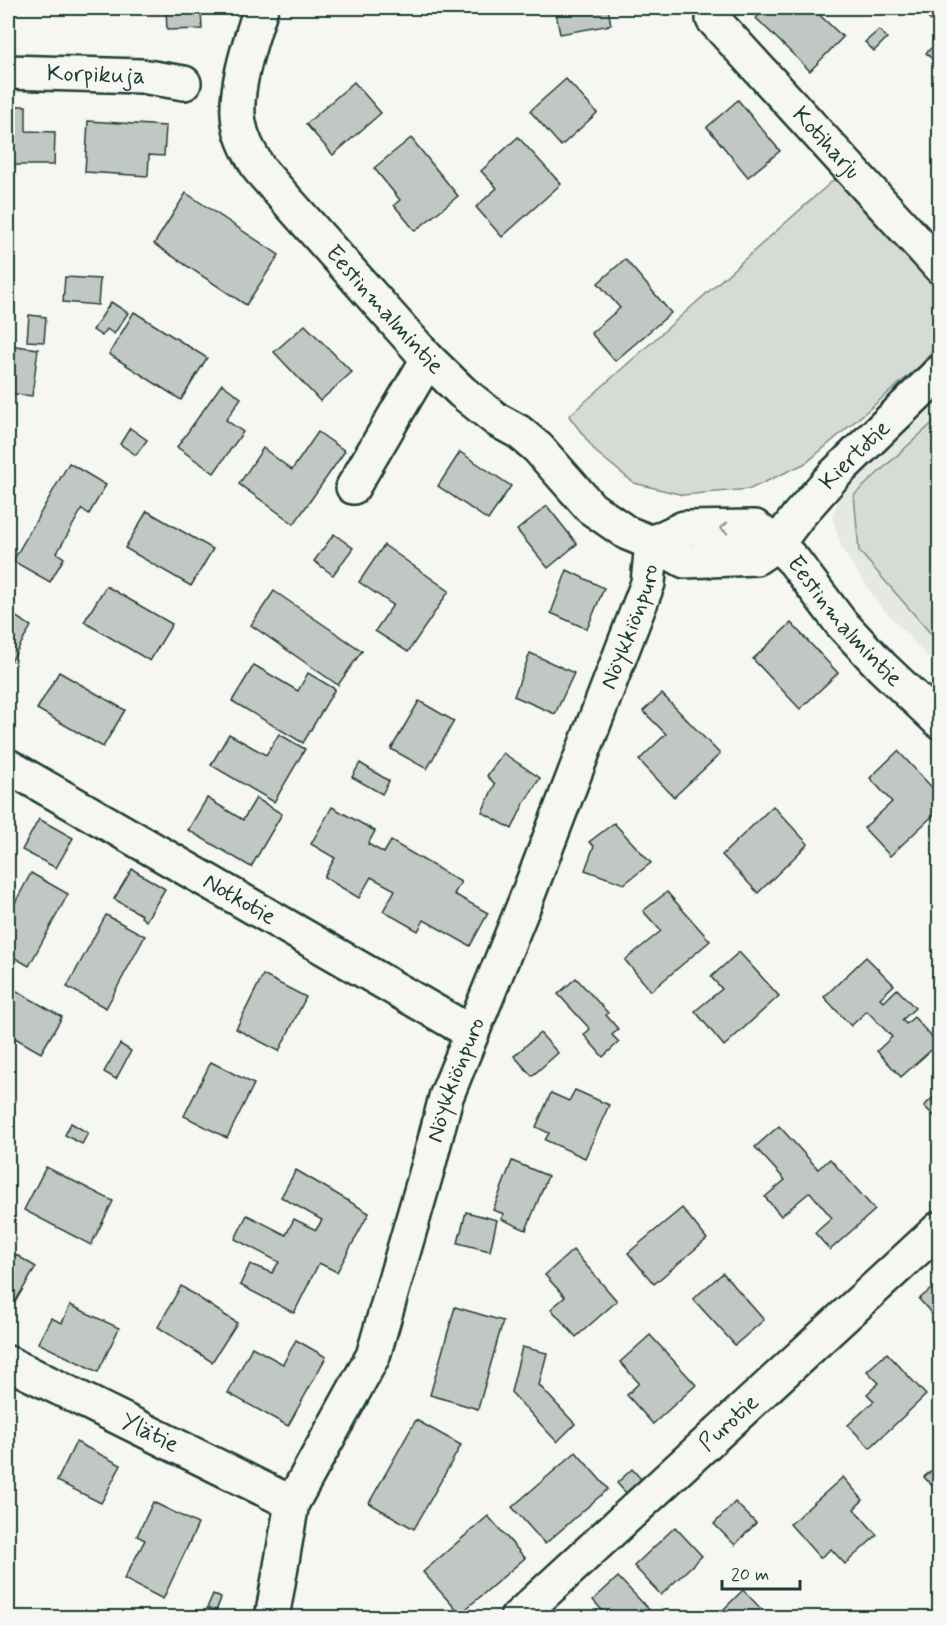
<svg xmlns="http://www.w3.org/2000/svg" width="947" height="1625" font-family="Mynerve,sans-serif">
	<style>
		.built { fill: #e6e8e4 }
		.green { fill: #d6dbd6; stroke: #7a8c85; stroke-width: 1.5 }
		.building { fill: #c1c8c3; stroke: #1f3d34; stroke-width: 1.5 }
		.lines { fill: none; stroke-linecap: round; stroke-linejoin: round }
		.minor-casing { stroke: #1f3d34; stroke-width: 38 }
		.minor { stroke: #f6f6f2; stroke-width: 33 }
		.oneway { stroke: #8a9a93 }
		.labels { text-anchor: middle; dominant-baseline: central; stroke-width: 4.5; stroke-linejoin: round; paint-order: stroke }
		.street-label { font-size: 24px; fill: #1f3d34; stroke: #f6f6f2 }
	</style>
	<rect width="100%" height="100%" fill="#f6f6f2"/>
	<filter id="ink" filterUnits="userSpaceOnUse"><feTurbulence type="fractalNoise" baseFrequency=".0167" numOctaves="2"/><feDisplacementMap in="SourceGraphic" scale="12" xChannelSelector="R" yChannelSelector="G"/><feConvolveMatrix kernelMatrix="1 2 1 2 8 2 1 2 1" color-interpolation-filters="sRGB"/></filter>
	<g filter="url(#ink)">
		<path class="built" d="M939,401V669L878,603L842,549L832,516L840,495Z"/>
		<g class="green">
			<path d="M838,176L939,291V343L921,365L806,463L750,489L683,495L634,483L596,452L569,416Z"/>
			<path d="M939,417V643L859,551L854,495Z"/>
		</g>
		<g class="building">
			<path d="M33,8H97V9L33,10Z"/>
			<path d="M166,8H201L202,29L167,30Z"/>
			<path d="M555,8H608L611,25L560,34Z"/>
			<path d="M766,8H812L843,37L810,71L756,18Z"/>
			<path d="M938,8H940V30L927,17Z"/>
			<path d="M879,30L887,38L874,51L865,42Z"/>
			<path d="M940,40V67L926,53Z"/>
			<path d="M566,79L597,113L561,146L530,111Z"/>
			<path d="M354,82L381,113L333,155L306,124Z"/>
			<path d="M738,100L780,151L748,177L707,127Z"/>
			<path d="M8,106H26V131L55,132L54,165H8Z"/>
			<path d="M88,121L166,126L164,156L149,155L148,176L85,172Z"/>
			<path d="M518,137L561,184L502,237L476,207L497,188L481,171Z"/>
			<path d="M411,138L458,196L415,231L394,205L400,200L374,168Z"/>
			<path d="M186,193L279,255L246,305L154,244Z"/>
			<path d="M625,259L671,313L615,361L591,333L620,308L598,283Z"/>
			<path d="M65,277L100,279L98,305L63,302Z"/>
			<path d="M111,302L128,313L114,334L107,329L102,336L93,330Z"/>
			<path d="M134,312L207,358L181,400L109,354Z"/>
			<path d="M29,315L46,317L44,342L27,341Z"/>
			<path d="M305,325L352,372L320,401L274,352Z"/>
			<path d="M8,345L38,349L32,396L8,393Z"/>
			<path d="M222,384L241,398L226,420L243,432L214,473L177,447Z"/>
			<path d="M130,428L147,440L136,455L120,444Z"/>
			<path d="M318,432L345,451L294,524L239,484L263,448L292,470Z"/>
			<path d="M460,452L511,486L488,520L438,486Z"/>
			<path d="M69,463L106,485L89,514L82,509L57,553L64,558L50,582L13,561Z"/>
			<path d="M547,506L577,544L548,568L517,530Z"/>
			<path d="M147,511L213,549L191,586L125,548Z"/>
			<path d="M334,534L353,548L333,575L314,561Z"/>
			<path d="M384,545L449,591L408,652L375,631L393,605L359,582Z"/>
			<path d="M567,570L604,588L587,629L551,613Z"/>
			<path d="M106,586L172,624L150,661L84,622Z"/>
			<path d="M274,591L362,651L338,685L251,625Z"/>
			<path d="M8,612L31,626L8,667Z"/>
			<path d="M791,623L838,673L800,709L753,659Z"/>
			<path d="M530,653L574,673L555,714L514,696Z"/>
			<path d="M254,665L298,691L308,673L335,689L303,743L232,701Z"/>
			<path d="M59,672L125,710L103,747L37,709Z"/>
			<path d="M662,694L720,754L674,797L639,760L666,734L643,711Z"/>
			<path d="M419,701L454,721L427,769L391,749Z"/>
			<path d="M229,734L266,755L279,734L305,749L274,802L211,765Z"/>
			<path d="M898,751L940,796V809L890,856L864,828L892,802L870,778Z"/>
			<path d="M503,753L540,778L524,803L512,829L482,812L495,784L487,776Z"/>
			<path d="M360,763L389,781L382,794L352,777Z"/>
			<path d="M207,798L243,820L256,798L282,814L251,867L188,830Z"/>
			<path d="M773,806L808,844L758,893L722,855Z"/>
			<path d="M332,807L375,831L368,844L384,853L391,841L461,882L454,894L488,913L470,946L424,920L418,931L383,911L395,890L371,877L359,898L324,877L335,858L311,844Z"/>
			<path d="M39,819L73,838L56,868L22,850Z"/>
			<path d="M614,823L651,863L624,884L585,870L594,846L589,842Z"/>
			<path d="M132,869L165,889L146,921L141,917L142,915L114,899Z"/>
			<path d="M31,873L68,894L29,966L8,954V916Z"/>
			<path d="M667,892L710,941L651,991L625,960L661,931L643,911Z"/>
			<path d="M106,915L145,936L106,1008L67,987Z"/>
			<path d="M739,952L779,996L724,1046L695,1011L722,989L711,977Z"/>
			<path d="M866,957L894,985L880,998L884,1002L897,989L915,1008L902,1020L906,1024L914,1017L938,1044L901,1077L877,1051L892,1037L867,1011L851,1026L824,997Z"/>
			<path d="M263,975L306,997L279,1051L236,1029Z"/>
			<path d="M576,978L608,1013L606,1015L618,1029L612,1035L619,1042L603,1057L584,1035L590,1029L558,994Z"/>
			<path d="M8,986L62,1017L41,1053L8,1034Z"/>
			<path d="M540,1033L558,1053L532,1076L514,1056Z"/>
			<path d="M120,1044L131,1051L116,1079L104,1072Z"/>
			<path d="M211,1062L254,1084L227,1138L184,1116Z"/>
			<path d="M575,1090L609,1105L585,1158L545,1140L549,1133L536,1127L551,1093L569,1101Z"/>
			<path d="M940,1091V1122L924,1106Z"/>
			<path d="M71,1123L88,1133L82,1144L65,1135Z"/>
			<path d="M779,1126L818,1169L830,1159L875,1210L830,1250L815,1233L832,1218L810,1192L781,1216L765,1197L785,1180L755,1147Z"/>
			<path d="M512,1161L548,1176L526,1230L501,1219L504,1214L493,1210Z"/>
			<path d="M46,1167L113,1201L91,1245L24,1210Z"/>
			<path d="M296,1170L369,1213L337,1272L319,1263L294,1313L240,1285L250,1264L272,1273L279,1262L235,1239L247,1215L286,1235L294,1219L316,1230L322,1220L281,1197Z"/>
			<path d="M682,1208L707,1239L654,1284L628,1253Z"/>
			<path d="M466,1212L497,1220L490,1251L458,1243Z"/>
			<path d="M573,1250L617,1301L576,1337L551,1309L565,1297L545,1275Z"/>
			<path d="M13,1253L36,1267L12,1307L8,1304V1261Z"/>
			<path d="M723,1273L764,1320L735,1345L693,1299Z"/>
			<path d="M940,1282V1323L919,1299Z"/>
			<path d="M181,1286L237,1323L212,1362L158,1327Z"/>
			<path d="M70,1305L119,1328L98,1372L38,1343L51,1318L62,1323Z"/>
			<path d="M455,1307L503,1321L478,1409L430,1395Z"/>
			<path d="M650,1335L696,1385L653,1424L627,1395L639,1383L620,1362Z"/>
			<path d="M296,1340L326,1357L288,1426L228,1393L252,1347L283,1364Z"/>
			<path d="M522,1347L547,1353L539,1385L575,1424L557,1442L511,1392Z"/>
			<path d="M887,1353L926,1395L870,1448L848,1425L874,1401L867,1394L879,1383L867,1371Z"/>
			<path d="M416,1420L461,1445L414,1529L369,1503Z"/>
			<path d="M76,1442L121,1465L101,1503L57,1481Z"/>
			<path d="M576,1452L608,1489L545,1544L512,1507Z"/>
			<path d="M940,1463V1494L924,1477Z"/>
			<path d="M632,1469L641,1479L626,1493L617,1483Z"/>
			<path d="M843,1477L863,1500L854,1509L877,1535L845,1564L831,1549L820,1558L790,1524Z"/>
			<path d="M153,1502L198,1524L163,1599L124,1579L145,1540L137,1536Z"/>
			<path d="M735,1502L756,1523L735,1545L714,1524Z"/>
			<path d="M488,1516L525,1558L460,1614L423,1572Z"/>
			<path d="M675,1527L702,1556L661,1595L634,1566Z"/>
			<path d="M618,1577L657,1618H609L593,1600Z"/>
			<path d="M743,1590L767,1615L765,1618H715Z"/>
			<path d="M213,1594L221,1598L216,1611L207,1608Z"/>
		</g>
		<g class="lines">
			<g class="minor-casing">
				<g id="minor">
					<path id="s1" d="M261,8C251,39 233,91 239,123C242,141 251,155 260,170L428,359L462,392L497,420L519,432L538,448L591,508L627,533L652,543L685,561L756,558L777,544L798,516L834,475L940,372"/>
					<path id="s2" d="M713,19L940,267"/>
					<path id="s3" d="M8,72L141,76L184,83"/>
					<path d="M353,487L428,359"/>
					<path id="s4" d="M652,543L684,528L755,527L777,544L794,561L841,623L882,667L940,722"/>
					<path id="s5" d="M8,766L472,1033"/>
					<path id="s6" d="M8,1363L292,1503"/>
					<path id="s7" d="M272,1618L292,1503L373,1356L428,1167L446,1097L526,900L648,583L652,543"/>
					<path id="s8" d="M517,1618L940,1228"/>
				</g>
			</g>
			<use href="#minor" class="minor"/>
		</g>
		<defs><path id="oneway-chevron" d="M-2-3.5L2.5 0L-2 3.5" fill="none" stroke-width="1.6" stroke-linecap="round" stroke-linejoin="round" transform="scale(1.5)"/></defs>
		<use class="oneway" href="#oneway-chevron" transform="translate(724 528) rotate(179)"/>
	</g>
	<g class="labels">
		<g class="street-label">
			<text stroke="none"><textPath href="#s3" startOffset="88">Korpikuja</textPath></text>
			<text stroke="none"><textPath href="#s2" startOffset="168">Kotiharju</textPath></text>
			<text stroke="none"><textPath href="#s1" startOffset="357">Eestinmalmintie</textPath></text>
			<text stroke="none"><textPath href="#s1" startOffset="968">Kiertotie</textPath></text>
			<text stroke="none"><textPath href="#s4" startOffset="237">Eestinmalmintie</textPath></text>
			<text stroke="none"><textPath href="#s7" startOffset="1059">Nöykkiönpuro</textPath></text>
			<text stroke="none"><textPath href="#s5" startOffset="267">Notkotie</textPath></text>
			<text stroke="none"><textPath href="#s7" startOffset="573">Nöykkiönpuro</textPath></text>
			<text stroke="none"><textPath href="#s8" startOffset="288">Purotie</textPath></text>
			<text stroke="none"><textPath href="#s6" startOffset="158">Ylätie</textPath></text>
		</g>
	</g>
	<rect width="947" height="1625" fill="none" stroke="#f6f6f2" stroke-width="30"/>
	<rect x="15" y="15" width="917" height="1595" fill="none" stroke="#1f3d34" stroke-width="2" filter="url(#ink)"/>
	<path d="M722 1580v9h78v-9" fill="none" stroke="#1f3d34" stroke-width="3"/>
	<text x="731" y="1580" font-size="18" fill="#1f3d34" stroke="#f6f6f2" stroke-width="4.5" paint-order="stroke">20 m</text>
</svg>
